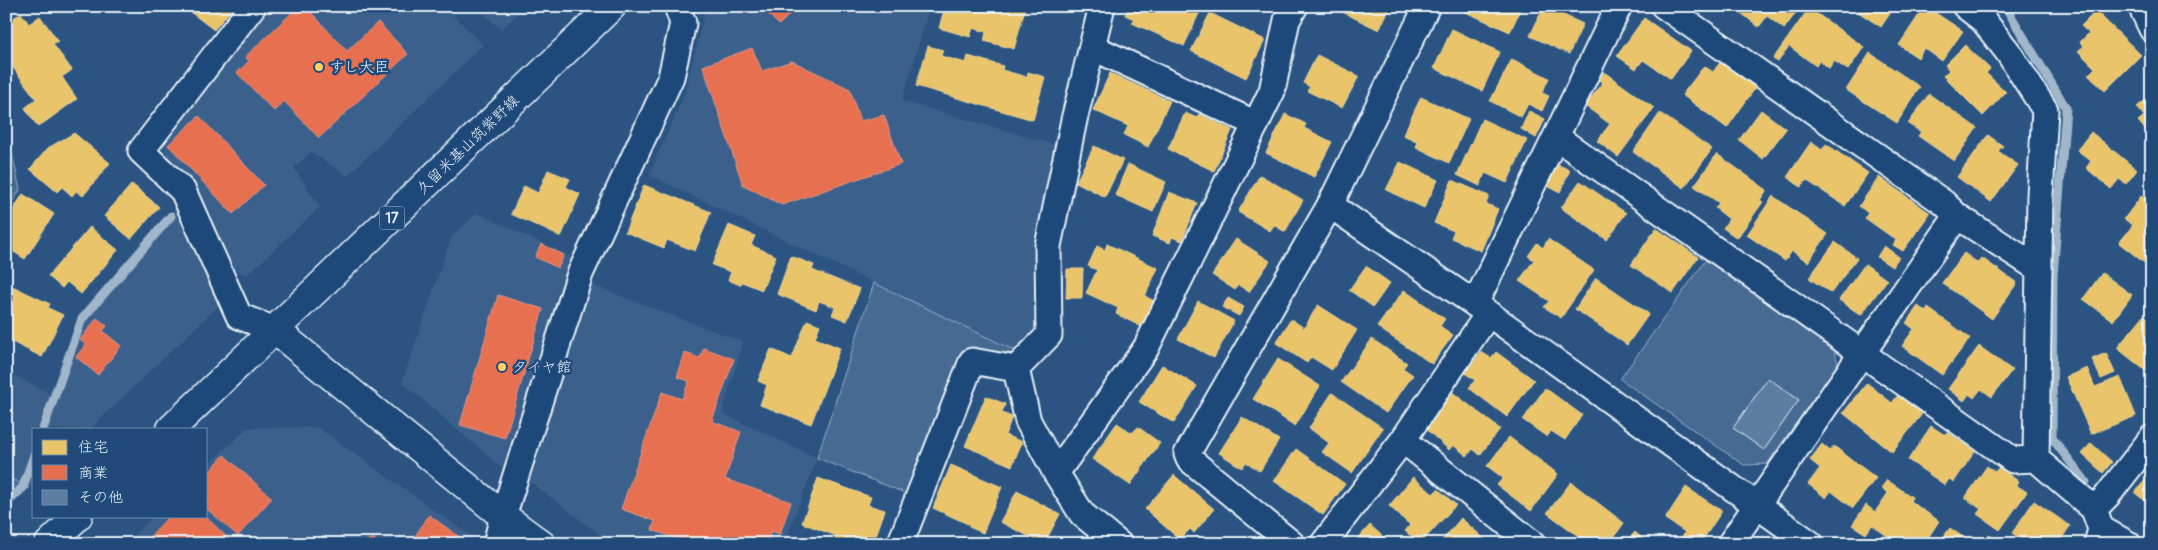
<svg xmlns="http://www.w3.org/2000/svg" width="2158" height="550" font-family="Pangolin,'Klee One',sans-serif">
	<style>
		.built { fill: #3a608b }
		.green { fill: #476b93; stroke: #98aec6 }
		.homes { fill: #e9c46a; stroke: #e9d295 }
		.shops { fill: #e76f51; stroke: #e79683 }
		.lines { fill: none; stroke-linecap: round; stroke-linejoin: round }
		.stream { stroke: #a0b6cb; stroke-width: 9 }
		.building { fill: #5d7da1; stroke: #e8f1f8 }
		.minor-casing { stroke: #e8f1f8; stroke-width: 29 }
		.tertiary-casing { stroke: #e8f1f8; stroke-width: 31 }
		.primary-casing { stroke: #e8f1f8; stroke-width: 31 }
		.minor { stroke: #1f4a7a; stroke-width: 25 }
		.tertiary { stroke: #1f4a7a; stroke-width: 28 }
		.primary { stroke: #1f4a7a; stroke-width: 28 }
		.poi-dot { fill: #ffd166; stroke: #1f4a7a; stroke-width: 2 }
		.labels { text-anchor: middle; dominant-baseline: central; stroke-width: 5; stroke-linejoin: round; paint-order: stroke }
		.shield { fill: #1f4a7a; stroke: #acbfd2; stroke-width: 1 }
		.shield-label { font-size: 14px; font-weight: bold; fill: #e8f1f8 }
		.poi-label { font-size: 15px; fill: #e8f1f8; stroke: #1f4a7a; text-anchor: start }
		.street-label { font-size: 15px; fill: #e8f1f8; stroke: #1f4a7a }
	</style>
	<rect width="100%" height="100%" fill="#2b5482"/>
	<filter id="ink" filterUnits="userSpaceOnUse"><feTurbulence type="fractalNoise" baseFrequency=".02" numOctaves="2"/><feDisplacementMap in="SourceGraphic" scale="10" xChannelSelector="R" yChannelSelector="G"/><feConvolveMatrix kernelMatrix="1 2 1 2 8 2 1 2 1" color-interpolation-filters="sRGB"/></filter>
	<g filter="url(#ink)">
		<g class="built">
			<path d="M271,6H444L483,45L347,176L311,152L294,168L320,207L247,275L232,269L167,163L164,140Z"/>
			<path d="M476,6H526L501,30Z"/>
			<path d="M706,6H930L902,101L1056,145L1043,229L1040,326L1022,354L649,175L685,93Z"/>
			<path d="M179,205L220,304L90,429H34V483L29,488L6,476V371L49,393L84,313Z"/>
			<path d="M477,213L574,258L504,470L402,382L451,238Z"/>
			<path d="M589,284L743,342L722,413L817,458L784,544H612L529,481Z"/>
			<path d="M317,427L478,541L477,544H125L154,516H206V467L247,428Z"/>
		</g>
		<g class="green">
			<path d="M6,125L20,190L6,212Z"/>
			<path d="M1708,257L1833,347L1838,364L1767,464L1744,465L1620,379Z"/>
			<path d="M874,283L1022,354L966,351L910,495L817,458Z"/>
			<path d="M6,476L29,488L6,509Z"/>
		</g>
		<g class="homes">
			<path d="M187,6H234L214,30L185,8Z"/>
			<path d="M945,6H1017L1025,9L1014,49L984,41L986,32L973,28L970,37L939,28Z"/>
			<path d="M1129,6H1194L1201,9L1184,46L1132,23L1134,19L1125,15Z"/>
			<path d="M1330,6H1391L1379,30Z"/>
			<path d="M1463,6H1522L1510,32L1461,10Z"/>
			<path d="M1544,6L1583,24L1569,54L1530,36Z"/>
			<path d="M1732,6H1800V7L1784,29L1767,16L1759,27Z"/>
			<path d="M1849,6H1895L1881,27Z"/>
			<path d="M1925,6L1963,31L1942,61L1924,48L1918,58L1899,45Z"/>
			<path d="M1809,8L1864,47L1848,70L1834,61L1829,68L1819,61L1816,66L1789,46L1778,62L1773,59Z"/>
			<path d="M2096,11L2141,55L2105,91L2088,75L2095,68L2078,51L2084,46L2080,42L2089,33L2081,26Z"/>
			<path d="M21,13L29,24L40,16L58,41L53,44L72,70L62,77L77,99L38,127L25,108L36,99L6,58V23Z"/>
			<path d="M1210,13L1265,40L1246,78L1191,51Z"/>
			<path d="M1644,18L1691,51L1671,79L1643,60L1636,69L1617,56Z"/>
			<path d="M1452,29L1500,52L1482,91L1434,68Z"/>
			<path d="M1965,45L1990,69L1986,73L2006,92L1983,116L1943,76L1949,70L1945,65Z"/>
			<path d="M928,46L943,50L941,56L966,63L968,56L1003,66L1002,70L1027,77L1028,72L1045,77L1033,120L916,86Z"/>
			<path d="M1870,53L1920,87L1897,123L1846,90Z"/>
			<path d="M1317,55L1359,76L1342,108L1307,91L1310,87L1303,83Z"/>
			<path d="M1512,59L1549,78L1542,93L1549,96L1542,111L1528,104L1521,117L1490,101Z"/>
			<path d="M1721,61L1756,87L1727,128L1682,95L1704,66L1713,72Z"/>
			<path d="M1604,72L1654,108L1618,157L1597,141L1610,124L1585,106L1603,82L1599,80Z"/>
			<path d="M1110,73L1170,101L1148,147L1124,135L1128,126L1093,110Z"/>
			<path d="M1929,94L1977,128L1954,161L1918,136L1921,132L1908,124Z"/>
			<path d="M2152,95V138L2138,121L2144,116L2137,107Z"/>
			<path d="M1421,97L1469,119L1449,163L1416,147L1418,142L1403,135Z"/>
			<path d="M1761,110L1786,129L1763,159L1739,140Z"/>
			<path d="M1529,111L1545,119L1536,138L1521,129Z"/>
			<path d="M1185,113L1197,118L1199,114L1232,130L1214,171L1168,149Z"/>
			<path d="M1660,113L1712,149L1684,188L1633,152Z"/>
			<path d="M1285,114L1306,124L1304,128L1332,142L1314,177L1266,153Z"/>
			<path d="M1482,119L1527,140L1507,183L1485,173L1480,186L1457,175Z"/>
			<path d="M2091,132L2137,170L2126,184L2119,179L2111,189L2086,168L2091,161L2077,150Z"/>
			<path d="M74,133L110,163L83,196L76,191L72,196L62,187L57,192L30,169L48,148Z"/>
			<path d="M1988,135L2003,146L1998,151L2018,165L1991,202L1957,177Z"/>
			<path d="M1811,142L1822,150L1826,144L1868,173L1845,206L1806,180L1801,187L1787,177Z"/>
			<path d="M1094,146L1123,160L1105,197L1076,182Z"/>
			<path d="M1717,154L1767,190L1760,200L1763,202L1737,238L1723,228L1729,219L1715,208L1719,203L1694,186Z"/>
			<path d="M1400,162L1438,180L1424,208L1386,190Z"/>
			<path d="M1128,164L1166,182L1153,212L1115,195Z"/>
			<path d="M1556,164L1570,170L1560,192L1547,186Z"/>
			<path d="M548,170L570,179L566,187L580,194L561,237L511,214L524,186L538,193Z"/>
			<path d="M1260,175L1303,200L1285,232L1274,225L1270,231L1238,212Z"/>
			<path d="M1879,177L1930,213L1903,251L1893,245L1896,240L1865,218L1868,213L1859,206Z"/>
			<path d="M1452,180L1489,196L1486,204L1498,209L1481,251L1451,238L1454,231L1434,223Z"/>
			<path d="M1580,181L1626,213L1607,240L1561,208Z"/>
			<path d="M132,184L159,207L131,239L104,216Z"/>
			<path d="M644,185L711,212L695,251L667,240L664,248L625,232Z"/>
			<path d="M1169,192L1197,203L1182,241L1172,237L1170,243L1152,236Z"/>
			<path d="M23,194L54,214L25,259L6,247V233L9,229L6,228V221Z"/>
			<path d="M2142,195L2152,202V259L2147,265L2119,243L2133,225L2124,219Z"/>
			<path d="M1773,196L1828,234L1808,262L1792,251L1785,261L1747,235Z"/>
			<path d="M729,225L755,236L751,245L776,256L762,290L742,282L740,285L728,280L731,272L712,265Z"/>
			<path d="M90,227L118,250L81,294L67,282L62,288L48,276Z"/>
			<path d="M1656,228L1698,257L1673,293L1631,265Z"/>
			<path d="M1236,239L1270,261L1249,292L1238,285L1235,290L1212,275Z"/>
			<path d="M1548,239L1594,270L1561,318L1544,307L1549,301L1519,281L1534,260L1528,256L1537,243L1543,248Z"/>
			<path d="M1835,242L1857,258L1831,293L1809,278Z"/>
			<path d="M1107,244L1158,268L1145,296L1154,301L1142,327L1116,314L1118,308L1086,293L1097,270L1088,266L1097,246L1105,250Z"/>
			<path d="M1884,246L1899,257L1892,267L1877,257Z"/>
			<path d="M1964,253L1978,263L1982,258L2017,283L1992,319L1942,283Z"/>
			<path d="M791,256L814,265L812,270L860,289L847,321L832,315L835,307L819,301L816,310L777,294Z"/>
			<path d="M1865,264L1887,280L1861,315L1839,300Z"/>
			<path d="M1366,266L1390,283L1373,307L1349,290Z"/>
			<path d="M1067,269H1083L1082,298H1066Z"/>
			<path d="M2102,273L2132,295L2113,321L2083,299Z"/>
			<path d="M1596,278L1649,314L1627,345L1575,309Z"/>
			<path d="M6,283L50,304L48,308L63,315L42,357L6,339Z"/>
			<path d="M1404,290L1445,319L1440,326L1453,335L1432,364L1377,327Z"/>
			<path d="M1228,298L1244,307L1239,316L1222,307Z"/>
			<path d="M1198,301L1234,321L1214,358L1178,339Z"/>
			<path d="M1318,305L1357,330L1332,370L1311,357L1307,363L1276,343L1291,319L1304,328Z"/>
			<path d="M1918,306L1926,312L1928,308L1970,338L1942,375L1902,346L1914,329L1906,323Z"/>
			<path d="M2144,315L2152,321V376L2117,348Z"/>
			<path d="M807,320L820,325L815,338L840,348L811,424L760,405L767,385L758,381L771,349L792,358Z"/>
			<path d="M1372,339L1407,363L1403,368L1413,375L1386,413L1341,382Z"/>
			<path d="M1979,346L2012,370L1992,397L1981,389L1974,398L1969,394L1964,401L1948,389Z"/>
			<path d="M1481,352L1491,358L1496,352L1534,380L1507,417L1469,388L1475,380L1465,373Z"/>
			<path d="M2106,353L2115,373L2101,379L2092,359Z"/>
			<path d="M1278,359L1320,386L1295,426L1253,399Z"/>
			<path d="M1162,365L1197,386L1174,423L1139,402Z"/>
			<path d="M2087,368L2095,387L2120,377L2136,416L2091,434L2066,377Z"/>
			<path d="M1867,383L1892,403L1898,395L1922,414L1892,452L1843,413Z"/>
			<path d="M1545,388L1582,415L1565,440L1551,431L1547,437L1523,420Z"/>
			<path d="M1451,391L1500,429L1480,455L1473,449L1467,456L1453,445L1449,450L1425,428Z"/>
			<path d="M1332,393L1383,428L1352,473L1322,452L1329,443L1309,428Z"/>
			<path d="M986,396L1005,404L1002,413L1012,417L1005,435L1022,442L1012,466L965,446Z"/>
			<path d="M1242,417L1279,440L1260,471L1246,462L1242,468L1219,453Z"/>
			<path d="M1117,423L1132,433L1138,427L1160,443L1130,485L1092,459Z"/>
			<path d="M1931,426L1945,435L1947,432L1975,451L1954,482L1949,479L1945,485L1908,460Z"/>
			<path d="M1509,437L1558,474L1531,511L1497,485L1503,478L1487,466Z"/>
			<path d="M2091,443L2112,462L2103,473L2082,454Z"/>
			<path d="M1822,444L1830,451L1834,446L1876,478L1853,508L1831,491L1826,498L1808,484L1820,468L1810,460Z"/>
			<path d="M1296,449L1345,484L1323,515L1274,481Z"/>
			<path d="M951,465L1002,487L983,533L969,527L970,525L933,508Z"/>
			<path d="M1987,466L1995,472L1999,467L2018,481L2016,485L2027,492L2000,530L1977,514L1981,509L1965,498Z"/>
			<path d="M2152,470V506L2135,493Z"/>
			<path d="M1174,475L1214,509L1194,533L1190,529L1180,540L1145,509Z"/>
			<path d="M1413,477L1433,494L1438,489L1456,505L1420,544L1405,531L1410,525L1389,506Z"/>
			<path d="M818,478L871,497L868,505L885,510L873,544H833L836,536L802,523Z"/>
			<path d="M1887,480L1912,497L1910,501L1939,521L1924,544H1898L1872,525L1866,534L1852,525L1866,505L1875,512L1888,493L1881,488Z"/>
			<path d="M1571,482L1624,523L1609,544H1576L1581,538L1547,513Z"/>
			<path d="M1686,487L1722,511L1700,544H1690L1681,538L1685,532L1665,519Z"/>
			<path d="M1017,491L1060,514L1044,544L1000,522Z"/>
			<path d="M2034,501L2070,526L2058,544H2041L2038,541L2036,544H2028L2012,533Z"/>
			<path d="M1461,518L1490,544H1439Z"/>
			<path d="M1370,525L1391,544H1353Z"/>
			<path d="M1950,528L1973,544H1938Z"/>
			<path d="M1635,532L1649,544H1625Z"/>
			<path d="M1989,535L1998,541L1996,544L1986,540Z"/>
			<path d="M999,537L1012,544H995Z"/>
			<path d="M1757,537L1766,544H1752Z"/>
		</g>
		<g class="shops">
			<path d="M299,6H305L347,51L378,22L408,54L319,138L284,101L274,111L237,73L249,61L245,57Z"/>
			<path d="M760,6H798L779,25Z"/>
			<path d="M752,48L762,71L792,61L850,89L860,121L884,115L901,164L782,205L743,185L703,66Z"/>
			<path d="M199,116L264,185L233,214L168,145Z"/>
			<path d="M541,244L564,255L558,268L535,257Z"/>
			<path d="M498,295L543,309L505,438L460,425Z"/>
			<path d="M97,318L107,326L103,331L121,346L98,375L76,357L86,344L80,340Z"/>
			<path d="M704,348L734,359L712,421L741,432L725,479L791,502L780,534L771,531L767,544H679L680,540L652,530L655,521L621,509L662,392L682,399L689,381L677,377L685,353L700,358Z"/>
			<path d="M224,455L272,498L238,536L206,508V476Z"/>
			<path d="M429,515L468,543V544H410Z"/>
			<path d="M169,516H205L234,544H143Z"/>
			<path d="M374,538L376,544H359Z"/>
		</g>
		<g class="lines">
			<g class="stream">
				<path d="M2005,6L2066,108L2053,276L2052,438L2086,482"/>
				<path d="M43,429L82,319L171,216"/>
				<path d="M6,504L23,487L34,455"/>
			</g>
		</g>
		<path class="building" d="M1768,378L1799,400L1764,450L1733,428Z"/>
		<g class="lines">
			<g class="minor-casing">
				<g id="minor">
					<path d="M253,6L141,151L183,191L239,316L275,330"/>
					<path d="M1102,6L1074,120L1048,246L1049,335L1016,369L1028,421L1056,473L1082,514L1119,544"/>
					<path d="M1664,6L1944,203L1957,216"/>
					<path d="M1965,6L1983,20L2008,52L2045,110L2040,195L2036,459L2094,509L2101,529L2097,544"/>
					<path d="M2141,6L2152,29"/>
					<path d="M1092,47L1256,124"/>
					<path d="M1556,137L2013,460L2036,459"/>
					<path d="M1330,205L1475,304L1811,544"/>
					<path d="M1475,304L1619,6"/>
					<path d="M1403,440L1533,544"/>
					<path d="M1056,473L1146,348L1272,91L1287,20L1295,6"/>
					<path d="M2094,509L2107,496L2152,438"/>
					<path d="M2101,529L2128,544"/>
					<path d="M496,544L503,516L580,274L671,77L683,23L677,6"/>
					<path d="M900,544L972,361L1016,369"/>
					<path d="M1292,544L1189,459L1187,454L1330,205L1427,6"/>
					<path d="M1323,544L1403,440L1488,314"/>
					<path d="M1730,544L1957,216L2039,269"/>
				</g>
			</g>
			<g class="tertiary-casing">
				<path id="tertiary" d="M275,330L503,516L541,544"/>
			</g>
			<g class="primary-casing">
				<g id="primary">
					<path d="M171,429L612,6"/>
					<path d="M49,544L78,516"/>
				</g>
			</g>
			<use href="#minor" class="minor"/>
			<use href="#tertiary" class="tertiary"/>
			<use href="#primary" class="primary"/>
		</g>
	</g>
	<g class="poi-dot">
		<circle cx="319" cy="67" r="5"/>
		<circle cx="502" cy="367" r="5"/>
	</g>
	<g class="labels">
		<rect class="shield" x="379.5" y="206.5" width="25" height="23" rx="4"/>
		<g class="shield-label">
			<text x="392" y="218">17</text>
		</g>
		<g class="poi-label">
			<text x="329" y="67">すし大臣</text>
			<text x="512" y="367">タイヤ館</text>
		</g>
		<g class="street-label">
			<text transform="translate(468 145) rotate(-44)">久留米基山筑紫野線</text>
		</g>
	</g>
	<rect width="2158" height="550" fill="none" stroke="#1f4a7a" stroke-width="25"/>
	<rect x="12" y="12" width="2133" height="525" fill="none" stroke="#e8f1f8" stroke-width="2" filter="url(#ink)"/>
	<rect x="32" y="428" width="175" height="90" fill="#1f4a7a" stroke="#6f8dac"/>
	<rect x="42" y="440" width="25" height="15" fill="#e9c46a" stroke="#6f8dac"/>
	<text x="78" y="452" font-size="15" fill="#e8f1f8">住宅</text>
	<rect x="42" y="465" width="25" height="15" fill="#e76f51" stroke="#6f8dac"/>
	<text x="78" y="478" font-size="15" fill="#e8f1f8">商業</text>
	<rect x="42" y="490" width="25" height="15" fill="#5d7da1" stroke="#6f8dac"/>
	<text x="78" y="502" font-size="15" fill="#e8f1f8">その他</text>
</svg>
